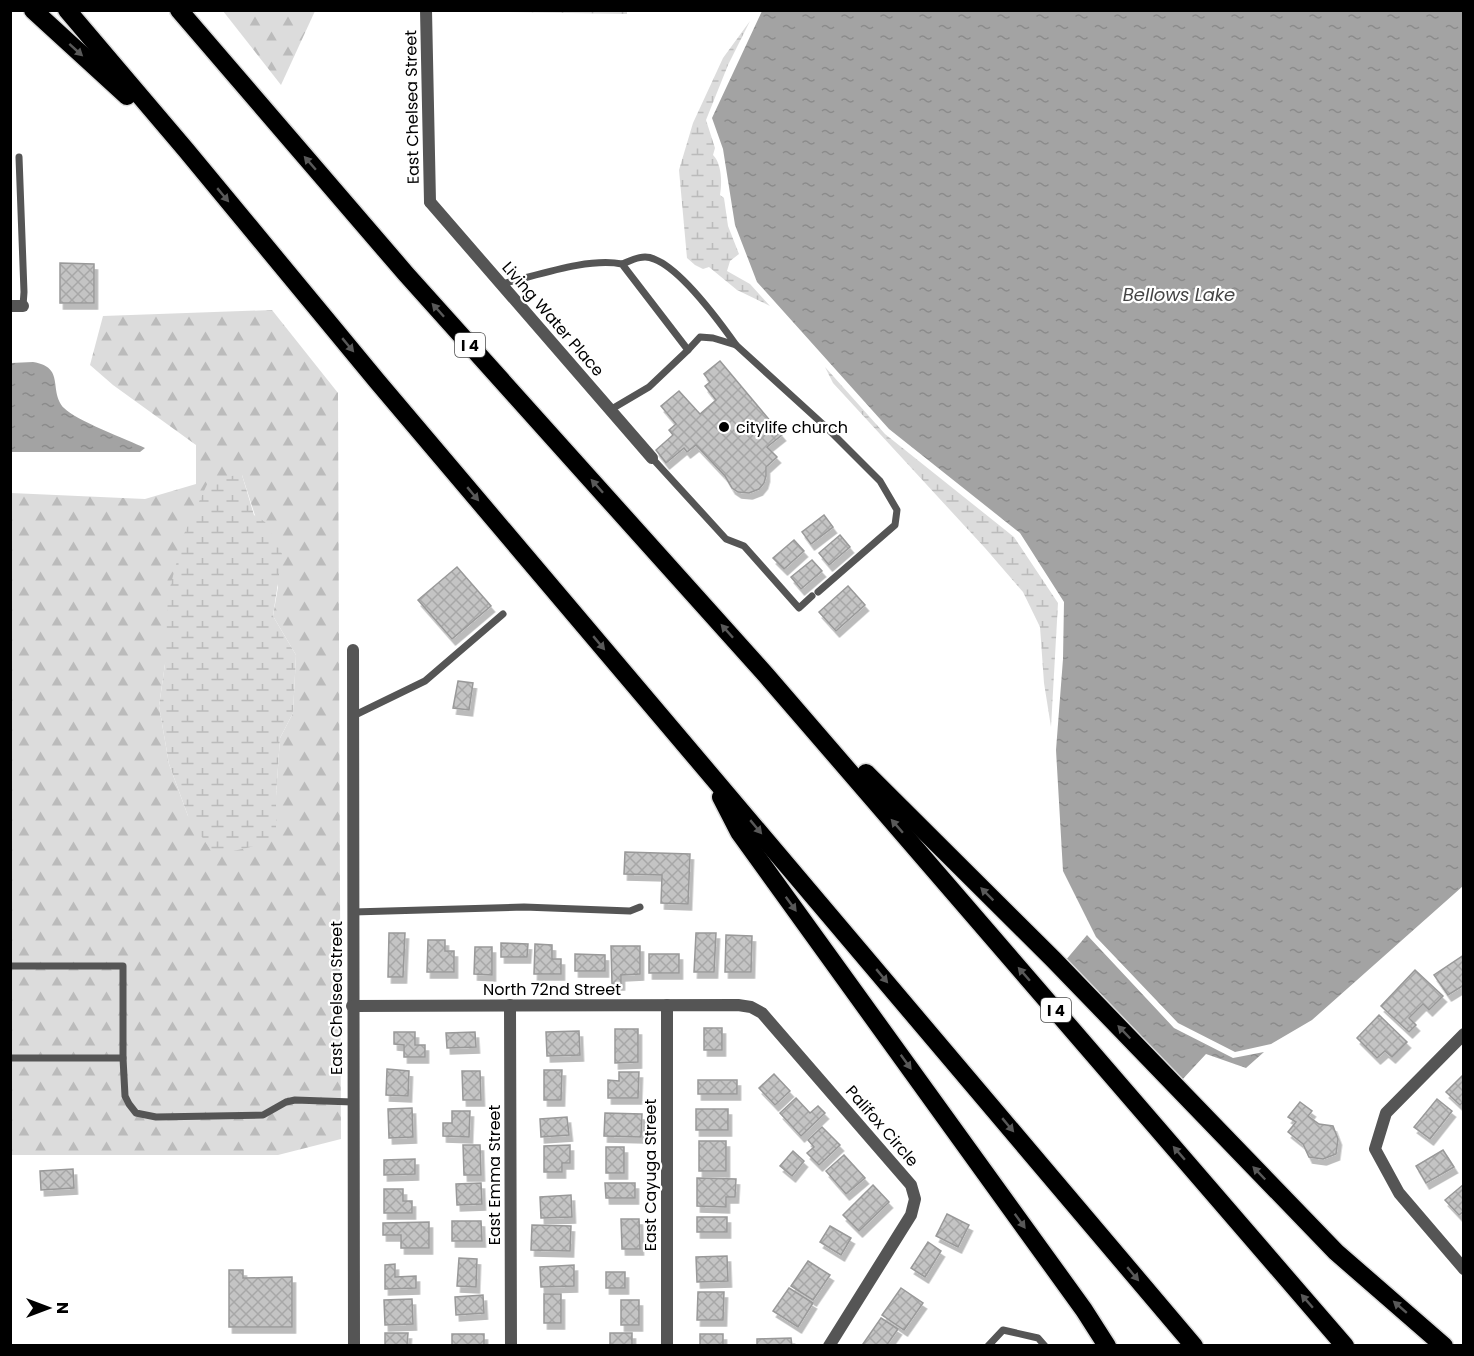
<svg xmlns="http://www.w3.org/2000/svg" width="1474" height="1356" font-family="Poppins,sans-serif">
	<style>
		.forest { fill: url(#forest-firs); fill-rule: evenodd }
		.wetland { fill: url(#wetland-marsh) }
		.water { fill: url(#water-ripples) }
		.building { fill: url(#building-cross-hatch); stroke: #999; stroke-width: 1.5; filter: url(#shadow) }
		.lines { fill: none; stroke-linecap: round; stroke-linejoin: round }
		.motorway-casing { stroke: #dbdbdb; stroke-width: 21 }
		.service { stroke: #555; stroke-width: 7 }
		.minor { stroke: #555; stroke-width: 12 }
		.tertiary { stroke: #555; stroke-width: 12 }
		.motorway { stroke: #000; stroke-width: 18 }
		.oneway { fill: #595959 }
		.poi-dot { fill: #000; stroke: #fff; stroke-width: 2 }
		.labels { text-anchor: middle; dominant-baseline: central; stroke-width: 4.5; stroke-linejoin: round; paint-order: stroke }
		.shield { fill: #fff; stroke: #4c4c4c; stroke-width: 1.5 }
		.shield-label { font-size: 15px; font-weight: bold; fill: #000 }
		.street-label { font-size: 16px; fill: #000; stroke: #fff }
		.poi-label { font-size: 16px; fill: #000; stroke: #fff; text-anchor: start }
		.water-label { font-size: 18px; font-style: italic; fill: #444; stroke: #fff }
	</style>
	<defs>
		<pattern id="forest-firs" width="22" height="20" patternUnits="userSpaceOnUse" patternTransform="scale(1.5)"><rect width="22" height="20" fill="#dcdcdc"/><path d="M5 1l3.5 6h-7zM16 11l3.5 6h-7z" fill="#bbb"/></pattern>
		<pattern id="wetland-marsh" width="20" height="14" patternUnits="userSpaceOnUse" patternTransform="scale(1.5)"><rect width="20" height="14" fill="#dcdcdc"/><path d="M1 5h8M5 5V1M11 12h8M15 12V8" fill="none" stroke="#bbb"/></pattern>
		<pattern id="water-ripples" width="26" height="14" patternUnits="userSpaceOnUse" patternTransform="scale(1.5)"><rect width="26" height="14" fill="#a3a3a3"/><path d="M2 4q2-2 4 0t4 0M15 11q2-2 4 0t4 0" fill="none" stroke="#8b8b8b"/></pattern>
		<pattern id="building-cross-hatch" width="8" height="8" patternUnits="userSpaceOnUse" patternTransform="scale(1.5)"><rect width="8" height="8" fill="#c4c4c4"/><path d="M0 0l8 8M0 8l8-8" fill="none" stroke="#a7a7a7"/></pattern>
		<filter id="shadow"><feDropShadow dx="3.5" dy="6" stdDeviation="0" flood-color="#0004"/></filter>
	</defs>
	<rect width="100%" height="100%" fill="#fff"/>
	<g class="forest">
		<path d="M223,11H315L281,85Z"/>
		<path d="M272,310L338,393L341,1139L278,1155H11V493L145,499L196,484V445L113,385L90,365L103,316ZM242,475L278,587L273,616L296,655L293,713L280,738L276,796V838L188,816L169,764L159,706L165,664Z"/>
	</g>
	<g class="wetland">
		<path d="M449,11L627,10V14Z"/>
		<path d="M750,21L728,65L706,120L715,148L713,155C722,164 722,183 720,195L724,198L728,226L739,254L730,261L727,271L750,284L770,306L737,290L709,267L703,269L695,265L687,258L679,170L693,123L723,58Z"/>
		<path d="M825,367L885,434L1014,537L1058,603L1051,727L1044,683L1040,627L1023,592L985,548L833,383Z"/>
		<path d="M242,475L254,515L265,522L282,554L273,616L296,655L293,713L280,738L276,796V839L247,848L214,855L188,816L169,764L159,706L165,664L168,595L184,534L210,478Z"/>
	</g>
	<g class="water">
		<path d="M762,11H1463V886L1312,1020L1271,1044L1235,1052L1178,1023L1096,937L1063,871L1056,750L1063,659L1064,602L1020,533L889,429L757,282L735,225L723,149L712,118Z"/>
		<path d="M33,362C66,367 48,391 64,408C75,420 128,440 145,448L140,452H11V363Z"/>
		<path d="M1087,935L1174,1028L1233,1058L1264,1052L1246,1068L1206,1054L1181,1081L1065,961Z"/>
	</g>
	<g class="building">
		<path d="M60,263L94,264V303H60Z"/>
		<path d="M720,361L782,435L767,447L777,457L766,467V476L764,483L759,489L749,493L738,492L732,488L725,476L696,445L687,452L684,448L666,463L656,450L673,435L669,430L676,424L661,406L679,391L700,414L716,400L705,386L710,382L704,374Z"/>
		<path d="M824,515L833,527L811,544L802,532Z"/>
		<path d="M840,535L850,547L829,565L819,553Z"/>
		<path d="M794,540L804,551L784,569L773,558Z"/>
		<path d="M812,560L822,571L801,589L791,577Z"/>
		<path d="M457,567L491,606L452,639L418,600Z"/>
		<path d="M848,586L865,605L836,631L819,612Z"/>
		<path d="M458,681L473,683L469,710L453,708Z"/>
		<path d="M625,852L690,854L688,904L661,903L662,875L624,874Z"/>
		<path d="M389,933H405L403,977H388Z"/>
		<path d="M696,933H716L714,972H694Z"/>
		<path d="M726,935L752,936L751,972H725Z"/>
		<path d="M428,940H445V951H454V972H427Z"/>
		<path d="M501,943L528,944L527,957H501Z"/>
		<path d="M535,944L552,945V959H561V974H534Z"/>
		<path d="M611,946H640V974L621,975V984H612Z"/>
		<path d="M475,947H492V975L474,974Z"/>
		<path d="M575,954L605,955V971H575Z"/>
		<rect x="649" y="954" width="30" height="19"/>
		<path d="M1464,955V985L1448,995L1434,975Z"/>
		<path d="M1415,970L1443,996L1429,1010L1423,1004L1409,1018L1416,1025L1409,1032L1381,1006Z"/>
		<path d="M1379,1015L1407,1042L1392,1057L1385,1051L1377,1058L1357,1038Z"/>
		<rect x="704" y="1028" width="18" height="22"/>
		<path d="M615,1029H638V1062L615,1063Z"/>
		<path d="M579,1031L580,1055L547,1056L546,1032Z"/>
		<path d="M394,1032H415V1045H425V1057H404V1045L394,1044Z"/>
		<path d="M475,1032L476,1047L447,1048L446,1033Z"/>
		<path d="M387,1069L409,1071L408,1096L386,1095Z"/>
		<path d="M544,1070H562L561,1100H544Z"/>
		<path d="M462,1071H480L481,1100H463Z"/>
		<path d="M619,1072H639L638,1098H608V1080L619,1081Z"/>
		<path d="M774,1074L790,1091L775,1105L759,1088Z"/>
		<path d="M1464,1074V1101L1460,1105L1446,1092Z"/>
		<rect x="698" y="1080" width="39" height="14"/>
		<path d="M796,1098L810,1113L818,1106L825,1113L801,1136L780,1113Z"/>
		<path d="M1437,1099L1452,1111L1430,1139L1414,1127Z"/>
		<path d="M1300,1102L1312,1111L1308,1116L1319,1124L1333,1126L1338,1139L1336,1154L1323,1159L1309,1157L1303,1144L1288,1132L1296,1122L1288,1117Z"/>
		<path d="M412,1108L413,1137L389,1138L388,1109Z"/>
		<rect x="696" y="1109" width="32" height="21"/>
		<path d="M452,1111H470L469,1137L443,1136V1123H452Z"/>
		<path d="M605,1113L642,1114L641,1137L604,1136Z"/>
		<path d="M567,1117L569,1135L541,1137L540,1119Z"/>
		<path d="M822,1127L840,1145L819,1165L807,1153L814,1147L808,1140Z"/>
		<rect x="699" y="1141" width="27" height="30"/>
		<path d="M463,1145H480L481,1175H464Z"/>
		<path d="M570,1145V1163H562V1172H544V1146Z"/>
		<rect x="606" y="1147" width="18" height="26"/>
		<path d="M1443,1150L1454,1167L1426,1183L1416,1166Z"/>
		<path d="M793,1151L804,1161L792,1176L780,1166Z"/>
		<path d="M844,1155L865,1178L846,1194L826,1171Z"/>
		<path d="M415,1159V1174L384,1175V1160Z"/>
		<path d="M73,1169L74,1188L41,1190L40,1171Z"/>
		<path d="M697,1178L736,1179L735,1197H726V1207L697,1206Z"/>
		<path d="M481,1183L482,1204L457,1205L456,1184Z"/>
		<path d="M605,1183H635V1198H606Z"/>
		<path d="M1464,1184V1211L1459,1215L1445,1200Z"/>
		<path d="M873,1185L889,1202L859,1231L843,1215Z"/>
		<path d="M384,1189H403V1201H412V1213H384Z"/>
		<path d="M571,1195L572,1217L541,1218L540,1197Z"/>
		<path d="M947,1214L969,1225L958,1247L936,1236Z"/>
		<rect x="697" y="1217" width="30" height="15"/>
		<path d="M621,1219H639L640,1249H622Z"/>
		<path d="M452,1221H481L482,1241H452Z"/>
		<path d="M429,1222V1248H401V1235H383V1223Z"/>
		<path d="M532,1225L571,1226L570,1251L531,1250Z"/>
		<path d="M830,1226L851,1238L841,1255L820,1242Z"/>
		<path d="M928,1242L941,1251L925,1277L911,1268Z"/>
		<path d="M727,1256L728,1281L697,1282L696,1257Z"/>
		<path d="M459,1258L477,1259L476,1287L457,1286Z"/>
		<path d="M808,1261L830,1275L813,1300L791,1286Z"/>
		<path d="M395,1264V1277L416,1276V1288L385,1289V1265Z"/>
		<path d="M574,1265V1286L541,1287L540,1267Z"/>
		<path d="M229,1270H243V1278L292,1277V1327H229Z"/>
		<rect x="606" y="1272" width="19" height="16"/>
		<path d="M789,1288L813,1303L798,1327L773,1311Z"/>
		<path d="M901,1288L923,1303L904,1330L882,1315Z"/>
		<path d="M698,1292H724L723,1320H697Z"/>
		<rect x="544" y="1294" width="17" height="29"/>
		<path d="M483,1295L484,1313L456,1315L455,1297Z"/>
		<path d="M412,1299L413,1324L385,1325L384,1300Z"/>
		<rect x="621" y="1300" width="18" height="25"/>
		<path d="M881,1318L898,1329L886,1346H865L863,1344Z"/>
		<path d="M385,1333H408L407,1346H385Z"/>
		<rect x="610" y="1333" width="22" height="13"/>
		<rect x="452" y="1334" width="32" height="12"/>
		<rect x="700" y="1334" width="23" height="12"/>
		<path d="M791,1338L792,1346H757V1339Z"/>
	</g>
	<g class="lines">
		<g class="motorway-casing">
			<g id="motorway">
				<path d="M33,10L127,96"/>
				<path d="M67,10L186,150L377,381L1194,1346"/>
				<path d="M179,10L406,274L766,675L1345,1346"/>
				<path d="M866,773L1053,959L1336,1252L1444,1346"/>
				<path d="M721,797L739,832L1084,1310L1107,1346"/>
			</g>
		</g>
		<g class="service">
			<path d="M19,157L24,292L23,306"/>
			<path d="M622,264C632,260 643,254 654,259C681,269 719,321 736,345"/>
			<path d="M501,284C536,276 588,257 622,264L688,350L649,387L610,410"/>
			<path d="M688,350L700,337L713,338L736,345L826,427L880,481L897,510L895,525L818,592"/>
			<path d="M652,458L726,539L744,546L799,608L812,596"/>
			<path d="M353,716L425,681L503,614"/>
			<path d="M353,912L524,907L630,911L640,907"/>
			<path d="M10,966H123V1058H10"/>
			<path d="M123,1058L125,1096L129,1104L136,1113L156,1117L263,1115L286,1102L295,1100L353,1102"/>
			<path d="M988,1346L1003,1330L1038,1338L1045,1346"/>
		</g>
		<g class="minor">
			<path d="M430,202L652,458"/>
			<path d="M10,306H23"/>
			<path d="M353,650L354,1346"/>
			<path d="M510,1005L511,1346"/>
			<path d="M667,1005V1346"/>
			<path d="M352,1006L738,1005L751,1007L762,1013L911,1185L915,1199L911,1215L829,1346"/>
			<path d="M1464,1034L1386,1113L1375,1149L1399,1193L1464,1269"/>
		</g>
		<path class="tertiary" d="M426,10L430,202"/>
		<use href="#motorway" class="motorway"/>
	</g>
	<defs><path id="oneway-solid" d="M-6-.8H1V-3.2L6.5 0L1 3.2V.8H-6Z" transform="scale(1.5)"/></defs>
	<g class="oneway">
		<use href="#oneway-solid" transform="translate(76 50) rotate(42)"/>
		<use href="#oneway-solid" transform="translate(310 163) rotate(-131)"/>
		<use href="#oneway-solid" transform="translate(223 195) rotate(50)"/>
		<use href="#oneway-solid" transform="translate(438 310) rotate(-132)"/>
		<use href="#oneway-solid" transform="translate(348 345) rotate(50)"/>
		<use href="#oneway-solid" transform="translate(597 486) rotate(-132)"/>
		<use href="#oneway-solid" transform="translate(473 494) rotate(50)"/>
		<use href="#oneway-solid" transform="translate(727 631) rotate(-132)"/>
		<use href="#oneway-solid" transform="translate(599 643) rotate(50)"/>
		<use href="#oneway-solid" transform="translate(897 826) rotate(-131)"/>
		<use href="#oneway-solid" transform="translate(756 827) rotate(50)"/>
		<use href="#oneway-solid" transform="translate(987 894) rotate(-135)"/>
		<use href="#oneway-solid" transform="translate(791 904) rotate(54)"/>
		<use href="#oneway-solid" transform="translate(1024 974) rotate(-131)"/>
		<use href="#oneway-solid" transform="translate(882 976) rotate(50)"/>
		<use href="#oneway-solid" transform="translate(1124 1032) rotate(-134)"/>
		<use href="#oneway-solid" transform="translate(906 1062) rotate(54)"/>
		<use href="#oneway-solid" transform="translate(1008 1125) rotate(50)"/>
		<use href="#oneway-solid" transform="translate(1179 1153) rotate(-131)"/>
		<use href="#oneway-solid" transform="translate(1259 1173) rotate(-134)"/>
		<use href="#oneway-solid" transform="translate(1020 1221) rotate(54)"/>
		<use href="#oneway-solid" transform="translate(1133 1274) rotate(50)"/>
		<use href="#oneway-solid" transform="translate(1307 1301) rotate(-131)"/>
		<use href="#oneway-solid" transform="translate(1400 1307) rotate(-139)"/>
	</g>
	<circle class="poi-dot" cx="724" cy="427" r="6"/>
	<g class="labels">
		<g class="shield">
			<rect x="455" y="333" width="30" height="24" rx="4.5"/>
			<rect x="1041" y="998" width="30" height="24" rx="4.5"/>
		</g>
		<g class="shield-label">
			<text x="470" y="345">I 4</text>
			<text x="1056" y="1010">I 4</text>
		</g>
		<g class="street-label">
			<text transform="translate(412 107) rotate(-91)">East Chelsea Street</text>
			<text transform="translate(553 319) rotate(49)">Living Water Place</text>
			<text x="552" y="989">North 72nd Street</text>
			<text transform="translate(336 998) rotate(-90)">East Chelsea Street</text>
			<text transform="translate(882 1126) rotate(49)">Palifox Circle</text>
			<text transform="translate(494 1175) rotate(-90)">East Emma Street</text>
			<text transform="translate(650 1175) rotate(-90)">East Cayuga Street</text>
		</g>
		<g class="poi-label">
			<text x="736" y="427">citylife church</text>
		</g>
		<g class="water-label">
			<text x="1179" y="294">Bellows Lake</text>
		</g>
	</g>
	<rect width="1474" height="1356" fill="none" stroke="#000000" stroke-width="24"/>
	<g transform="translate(48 1308) rotate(90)" stroke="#ffffff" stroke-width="4.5" paint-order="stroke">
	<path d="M0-4.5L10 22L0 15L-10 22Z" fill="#000000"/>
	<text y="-9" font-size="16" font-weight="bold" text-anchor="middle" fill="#000000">N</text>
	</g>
</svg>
